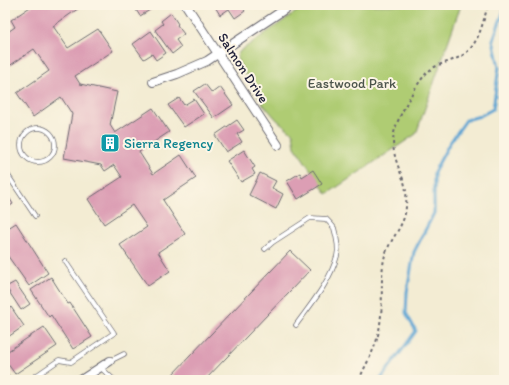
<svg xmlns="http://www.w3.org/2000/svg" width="509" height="385" font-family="Itim,sans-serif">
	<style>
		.green { fill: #afcc73; stroke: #687757 }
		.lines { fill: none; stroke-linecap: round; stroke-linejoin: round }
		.stream { stroke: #5ca4d3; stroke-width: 3 }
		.building { fill: #dc9eb4 }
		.service-casing { stroke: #6b6970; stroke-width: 5.5 }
		.minor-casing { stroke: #6b6970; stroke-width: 10 }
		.path { stroke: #6b6970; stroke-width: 2; stroke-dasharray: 3 3; stroke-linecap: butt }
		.service { stroke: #fff; stroke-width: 4 }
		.minor { stroke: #fff; stroke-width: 8 }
		.labels { text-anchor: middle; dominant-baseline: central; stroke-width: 4; stroke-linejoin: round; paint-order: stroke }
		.street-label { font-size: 14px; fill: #22223b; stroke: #fcf5e5 }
		.park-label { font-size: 14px; fill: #4c554c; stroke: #fcf5e5 }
		.culture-label { font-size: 14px; fill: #0d838f; stroke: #fcf5e5; text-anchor: start }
	</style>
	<rect width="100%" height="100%" fill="#fcf5e5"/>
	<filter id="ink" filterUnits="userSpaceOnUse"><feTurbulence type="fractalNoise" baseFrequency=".025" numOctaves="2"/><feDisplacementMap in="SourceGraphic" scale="8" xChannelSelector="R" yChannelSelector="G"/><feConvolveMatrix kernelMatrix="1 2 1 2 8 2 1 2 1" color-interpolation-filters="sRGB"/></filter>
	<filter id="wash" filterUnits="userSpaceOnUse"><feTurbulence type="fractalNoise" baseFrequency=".012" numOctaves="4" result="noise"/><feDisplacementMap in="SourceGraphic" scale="16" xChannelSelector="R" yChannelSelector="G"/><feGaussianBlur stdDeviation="0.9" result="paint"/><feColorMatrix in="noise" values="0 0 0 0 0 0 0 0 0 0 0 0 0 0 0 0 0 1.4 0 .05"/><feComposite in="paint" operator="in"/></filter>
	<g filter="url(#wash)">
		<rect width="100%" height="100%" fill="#f3ecd3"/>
		<path class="green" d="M306,5H461L416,134L327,194L295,147L293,133L277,120L263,104L238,62L237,56L240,51Z"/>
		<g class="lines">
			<path class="stream" d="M380,380L416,331L406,313L407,292L414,252L434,213V172L449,144L466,120L480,116L493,109L499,67L493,40L504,10"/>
		</g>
		<g id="blocks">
			<g class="building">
				<path d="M33,5H81L82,6L53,26L68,48L98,29L113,51L75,76L80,84L117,92L110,125L115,133L153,108L169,132L139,152L153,174L181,155L196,178L163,200L185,234L158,252L170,271L148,286L120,245L147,227L132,205L104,224L88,199L122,177L114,165L105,171L101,165L64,158L72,114L61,97L33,117L17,93L49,71L34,49L5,69V34L15,27L11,20Z"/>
				<path d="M133,5H158L140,16Z"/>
				<path d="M214,5H241L245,11L235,18L229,9L220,15Z"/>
				<path d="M171,13L178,24L177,25L184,34L176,40L181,47L172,54L155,30L163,24L161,21Z"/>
				<path d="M151,31L166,53L156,60L152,54L144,59L133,44Z"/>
				<path d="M205,84L212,93L220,87L233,105L214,118L194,91Z"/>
				<path d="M179,98L184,105L194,99L204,114L184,127L168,105Z"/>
				<path d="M237,120L244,130L237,134L242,142L226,152L215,135Z"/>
				<path d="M244,150L255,167L252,169L255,174L241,182L227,161Z"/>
				<path d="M313,170L322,184L298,199L287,181L300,173L302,177Z"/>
				<path d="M260,173L276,181L272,188L283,194L276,209L249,195Z"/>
				<path d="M5,191L13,204L5,209Z"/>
				<path d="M16,223L48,273L29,286L5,252V230Z"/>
				<path d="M290,251L310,270L205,380H175L171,376Z"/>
				<path d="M51,277L68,304L70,303L92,337L73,349L51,315L49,317L31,290Z"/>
				<path d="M15,282L30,304L21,310L6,287Z"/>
				<path d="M11,307L24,326L5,339V312Z"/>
				<path d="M44,327L57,346L15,374L5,360V353Z"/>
			</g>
		</g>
	</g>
	<g filter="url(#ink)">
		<use href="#blocks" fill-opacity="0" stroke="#6b6970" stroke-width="1"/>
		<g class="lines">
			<g class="service-casing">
				<g id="service">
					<circle cx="38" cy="145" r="17"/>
					<path d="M5,171L35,216"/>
					<path d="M265,249L273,242L310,218L326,219C329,222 332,225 334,228C336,235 339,249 337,256C330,282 311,304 296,325"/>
					<path d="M110,361L124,354"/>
					<path d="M100,367L114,380"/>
					<path d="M5,374L9,380"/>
					<path d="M30,380L59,360L71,362L114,333L65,261"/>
				</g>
			</g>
			<g class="minor-casing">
				<g id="minor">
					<path d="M186,5L278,145"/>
					<path d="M153,82L177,74L207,61L291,5"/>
					<path d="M81,380L110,361"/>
				</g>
			</g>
			<path class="path" d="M359,380C363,370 369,360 373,350C378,339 380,327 381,315C383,295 380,274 385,255C391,237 406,225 406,205C407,196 406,187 403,179C396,161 389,145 396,126C401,112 419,78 430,70C437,64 447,63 455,59C478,51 482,25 488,5"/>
			<use href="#service" class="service"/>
			<use href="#minor" class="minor"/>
		</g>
	</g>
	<defs>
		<g id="building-square" transform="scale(1)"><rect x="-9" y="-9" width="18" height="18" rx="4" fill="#0f9aa8" stroke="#fcf5e5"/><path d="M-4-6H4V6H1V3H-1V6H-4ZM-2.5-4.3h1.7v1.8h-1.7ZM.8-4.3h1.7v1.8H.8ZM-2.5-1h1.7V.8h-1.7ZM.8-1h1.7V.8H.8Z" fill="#fff"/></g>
	</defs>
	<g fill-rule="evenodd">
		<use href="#building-square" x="110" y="143"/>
	</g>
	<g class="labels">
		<g class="street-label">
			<text transform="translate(243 68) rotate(57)">Salmon Drive</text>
		</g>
		<g class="park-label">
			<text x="352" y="83">Eastwood Park</text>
		</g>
		<g class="culture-label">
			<text x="124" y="143">Sierra Regency</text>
		</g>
	</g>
	<rect width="509" height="385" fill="none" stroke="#fcf5e5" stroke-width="20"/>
</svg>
